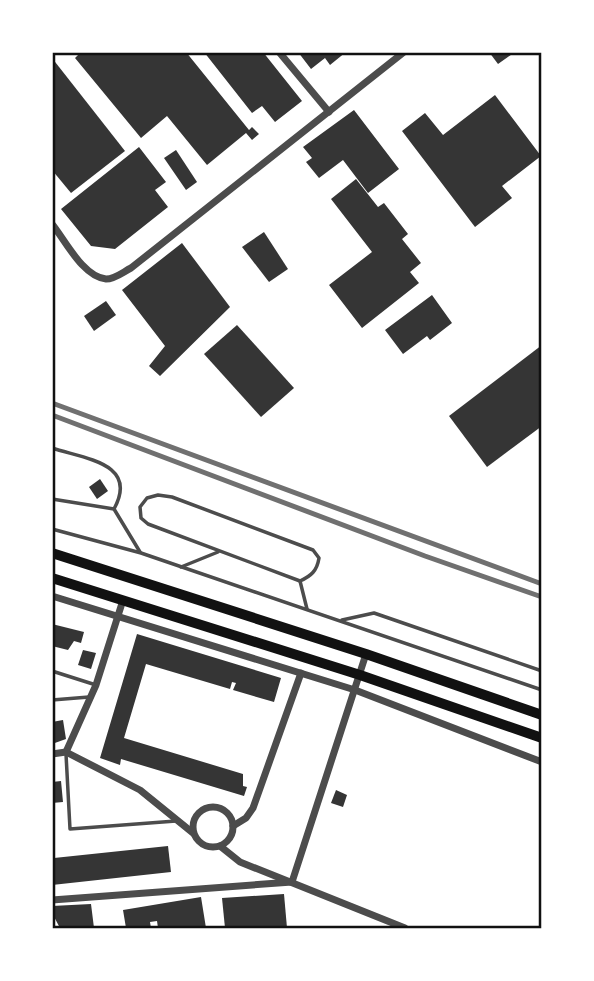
<svg xmlns="http://www.w3.org/2000/svg" width="594" height="981" font-family="'Fira Sans',sans-serif">
	<style>
		.building { fill: #353535 }
		.lines { fill: none; stroke-linecap: round; stroke-linejoin: round }
		.service { stroke: #4c4c4c; stroke-width: 3.5 }
		.minor { stroke: #4c4c4c; stroke-width: 7 }
		.secondary { stroke: #111; stroke-width: 10 }
		.rail { stroke: #707070; stroke-width: 5 }
		.neatline { fill: none; stroke: #111; stroke-width: 2.5 }
	</style>
	<rect width="100%" height="100%" fill="#fff"/>
	<g class="building">
		<path d="M81,52H186L249,130L252,127L259,134L252,140L246,133L207,165L167,116L141,138L75,58Z"/>
		<path d="M204,52H263L302,101L275,122L262,106L252,113Z"/>
		<path d="M298,52H346L330,65L325,58L311,69Z"/>
		<path d="M489,52H515L498,64Z"/>
		<path d="M52,58L125,151L71,193L52,170Z"/>
		<path d="M495,95L541,156L502,186L512,198L475,227L402,131L425,113L443,135Z"/>
		<path d="M354,110L399,169L368,193L343,160L319,178L306,162L312,158L303,147Z"/>
		<path d="M139,147L166,182L155,190L168,207L115,249L91,246L61,209Z"/>
		<path d="M176,150L197,182L186,190L164,158Z"/>
		<path d="M356,179L378,207L384,203L408,234L402,239L421,263L410,272L419,283L362,328L329,285L372,252L331,199Z"/>
		<path d="M264,232L288,269L269,282L242,247Z"/>
		<path d="M182,243L230,307L160,376L149,366L165,346L122,290Z"/>
		<path d="M432,295L452,323L430,340L427,336L403,354L385,330Z"/>
		<path d="M106,301L116,315L94,331L84,316Z"/>
		<path d="M237,325L294,388L261,417L204,354Z"/>
		<path d="M542,345V426L487,467L449,416Z"/>
		<path d="M100,479L108,491L97,499L89,487Z"/>
		<path d="M52,624L84,632L81,643L74,641L68,650L52,646Z"/>
		<path d="M137,634L281,678L274,702L233,690L236,683L232,682L230,689L146,664L124,738L243,774V786L247,787L244,796L121,759L120,765L100,758Z"/>
		<path d="M83,650L96,653L91,669L78,665Z"/>
		<path d="M63,720L66,739L52,744V722Z"/>
		<path d="M61,781L63,802L52,803V782Z"/>
		<path d="M336,790L347,795L343,807L331,803Z"/>
		<path d="M168,846L171,872L52,885L54,858Z"/>
		<path d="M284,894L287,928H225L222,898Z"/>
		<path d="M201,897L206,928H158L157,921L150,922L151,928H126L123,910Z"/>
		<path d="M91,904L94,928H60L52,913V906Z"/>
	</g>
	<g class="lines">
		<g class="service">
			<path d="M52,448C85,459 139,463 114,509"/>
			<path d="M158,495L172,497L313,550L319,558C317,571 311,576 300,581L148,524L141,518L140,507L147,498Z"/>
			<path d="M52,499L114,509L140,552"/>
			<path d="M52,529L141,553L542,690"/>
			<path d="M181,567L218,552"/>
			<path d="M300,581L307,609"/>
			<path d="M342,620L374,613L542,671"/>
			<path d="M52,671L96,685"/>
			<path d="M52,700L89,697"/>
			<path d="M66,754L70,829L176,821"/>
		</g>
		<g class="minor">
			<path d="M279,52L329,112"/>
			<path d="M52,224C65,240 83,277 106,279C115,279 123,272 131,268L404,52"/>
			<path d="M52,596L355,690L542,762"/>
			<path d="M66,752L96,685L123,600"/>
			<path d="M52,754L66,752L140,790L193,833"/>
			<circle cx="213" cy="827" r="20"/>
			<path d="M233,826L246,818L253,808L301,673"/>
			<path d="M220,846L240,862L405,928"/>
			<path d="M292,882L366,654"/>
			<path d="M52,900L292,882"/>
		</g>
		<g class="secondary">
			<path d="M52,553L366,654L542,715"/>
			<path d="M52,578L360,675L542,738"/>
		</g>
		<g class="rail">
			<path d="M52,403L542,584"/>
			<path d="M52,415L425,556L542,597"/>
		</g>
	</g>
	<rect width="594" height="981" fill="none" stroke="#ffffff" stroke-width="108"/>
	<rect x="54" y="54" width="486" height="873" class="neatline"/>
</svg>
